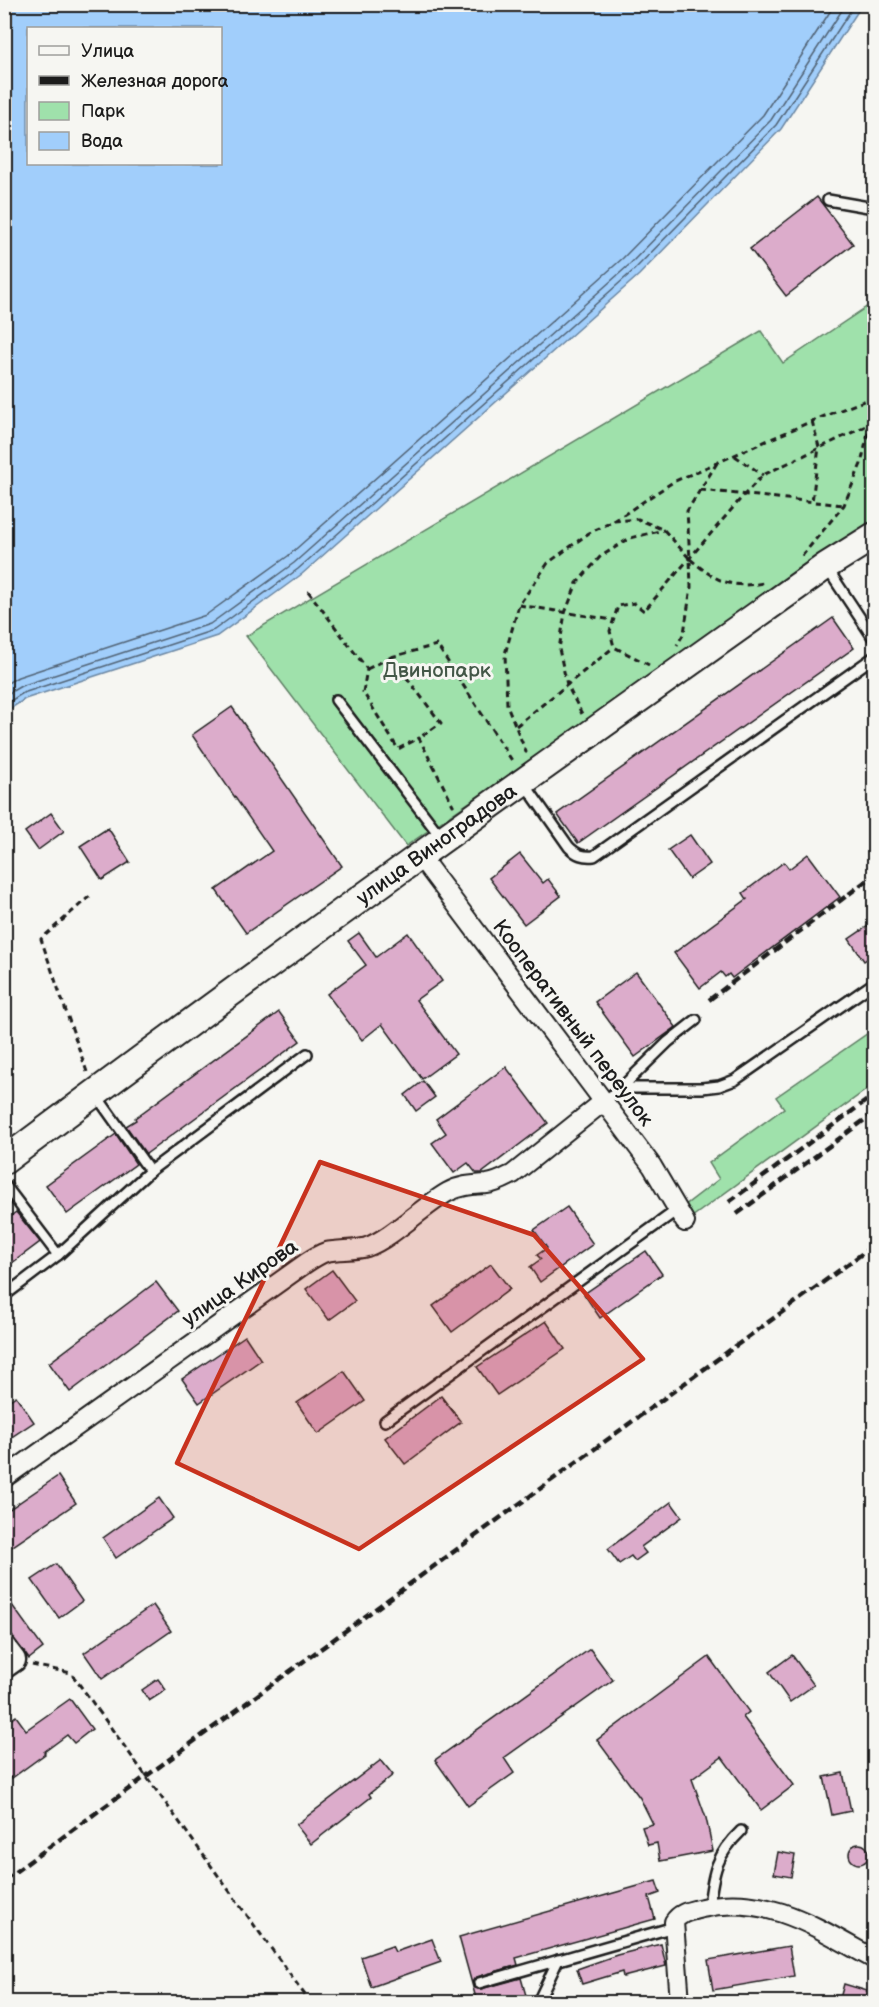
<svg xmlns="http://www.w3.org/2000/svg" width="879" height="2007" font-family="'Balsamiq Sans',sans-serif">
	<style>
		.green { fill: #9fe1ab; stroke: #5e7e64; stroke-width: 1.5 }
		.water { fill: #a1cefb; stroke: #6c87a2; stroke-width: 1.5; fill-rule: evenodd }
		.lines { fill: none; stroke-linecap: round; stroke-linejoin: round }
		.shore { stroke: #516375; stroke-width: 1.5 }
		.building { fill: #dcaccb; stroke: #1c1c1c; stroke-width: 1.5 }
		.service-casing { stroke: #1c1c1c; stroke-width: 14 }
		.minor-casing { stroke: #1c1c1c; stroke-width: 22 }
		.tertiary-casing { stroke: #1c1c1c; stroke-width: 27 }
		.secondary-casing { stroke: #1c1c1c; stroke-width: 30 }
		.path { stroke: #1c1c1c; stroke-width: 3; stroke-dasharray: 6 4.5; stroke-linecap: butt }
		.service { stroke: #f6f6f2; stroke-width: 9 }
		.minor { stroke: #f6f6f2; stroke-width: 18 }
		.tertiary { stroke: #f6f6f2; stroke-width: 22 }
		.secondary { stroke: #f6f6f2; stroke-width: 26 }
		.rail { stroke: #1c1c1c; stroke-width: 4.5; stroke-dasharray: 9 4.5; stroke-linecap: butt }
		.path-bridge { stroke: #1c1c1c; stroke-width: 3; stroke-dasharray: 6 4.5; stroke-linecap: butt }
		.marked { fill: #c8321e; fill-opacity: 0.2; stroke: #c8321e; stroke-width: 4.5; stroke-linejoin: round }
		.labels { text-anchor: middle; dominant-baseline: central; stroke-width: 6; stroke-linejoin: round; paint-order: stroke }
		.park-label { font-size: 21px; fill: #435747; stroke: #f6f6f2 }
		.street-label { font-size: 21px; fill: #1c1c1c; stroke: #f6f6f2 }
	</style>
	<rect width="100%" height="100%" fill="#f6f6f2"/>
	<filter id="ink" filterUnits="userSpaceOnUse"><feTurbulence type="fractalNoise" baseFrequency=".0167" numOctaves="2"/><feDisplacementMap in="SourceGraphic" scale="12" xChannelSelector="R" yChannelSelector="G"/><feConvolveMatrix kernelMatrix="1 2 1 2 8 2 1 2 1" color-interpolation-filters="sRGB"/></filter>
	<g filter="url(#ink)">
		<g class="green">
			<path d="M874,302V522L406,846L246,636L761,331L783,363Z"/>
			<path d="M874,1029V1084L692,1217L684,1206L719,1179L709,1163L784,1108L776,1097Z"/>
		</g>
		<path class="water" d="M5,4H862V5L781,129L639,275L302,574L217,636L25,699L5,712ZM28,28H220V164H28Z"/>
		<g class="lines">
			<g class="shore">
				<path d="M4,685L18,677L206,615L288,556L623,258L763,115L835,4"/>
				<path d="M4,696L21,686L210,624L294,563L629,265L771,120L846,4"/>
				<path d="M4,705L23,693L214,630L298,569L634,270L776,125L855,4"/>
			</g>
		</g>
		<g class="building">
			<path d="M817,197L853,244L786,296L750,249Z"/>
			<path d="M833,618L854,648L578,843L557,814Z"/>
			<path d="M232,707L342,866L246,933L216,890L272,851L192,735Z"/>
			<path d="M51,813L64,831L38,850L25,832Z"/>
			<path d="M108,828L130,862L102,880L80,846Z"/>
			<path d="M690,835L710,864L689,879L668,850Z"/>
			<path d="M520,854L543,883L548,879L561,896L524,924L489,878Z"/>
			<path d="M808,854L840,897L732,978L729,974L725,977L721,972L700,988L674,953L747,899L743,893L784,862L789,869Z"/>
			<path d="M874,922V954L864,961L849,939Z"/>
			<path d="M359,933L376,957L408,933L442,981L416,1000L456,1054L422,1079L382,1024L362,1040L327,994L366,965L348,941Z"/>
			<path d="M636,972L676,1027L635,1057L595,1002Z"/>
			<path d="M279,1012L300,1041L146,1154L126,1126L136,1120L135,1118Z"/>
			<path d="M506,1067L548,1123L482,1173H476L468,1163L454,1173L432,1143L446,1133L436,1119Z"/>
			<path d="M423,1081L435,1097L416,1111L405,1095Z"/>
			<path d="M116,1134L136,1164L67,1214L46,1185Z"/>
			<path d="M567,1207L593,1244L540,1282L530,1267L541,1259L537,1255L547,1248L534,1230Z"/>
			<path d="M16,1212L40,1242L4,1269V1221Z"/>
			<path d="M646,1251L662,1274L600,1318L584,1294Z"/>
			<path d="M491,1264L510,1289L452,1332L433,1306Z"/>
			<path d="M332,1270L355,1301L329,1320L306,1289Z"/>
			<path d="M156,1282L178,1311L70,1392L49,1363Z"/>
			<path d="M546,1321L565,1349L497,1395L477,1367Z"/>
			<path d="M245,1336L261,1360L199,1403L182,1379Z"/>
			<path d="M344,1371L365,1401L318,1434L297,1403Z"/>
			<path d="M16,1396L34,1422L4,1442V1404Z"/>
			<path d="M441,1396L461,1422L405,1464L385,1438Z"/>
			<path d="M58,1476L76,1503L4,1552V1513Z"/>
			<path d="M159,1498L173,1518L116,1558L103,1538Z"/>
			<path d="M671,1502L682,1517L641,1547L646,1553L635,1561L631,1556L619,1564L608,1549Z"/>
			<path d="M56,1564L82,1601L59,1618L32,1580Z"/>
			<path d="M4,1594L43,1648L29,1659L4,1625Z"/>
			<path d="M153,1605L171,1631L102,1679L84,1653Z"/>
			<path d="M590,1649L613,1680L504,1758L514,1773L468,1806L435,1760Z"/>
			<path d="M792,1655L814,1685L790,1702L769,1672Z"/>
			<path d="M709,1657L749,1712L743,1717L794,1785L761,1810L722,1757L692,1779L706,1818L713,1851L660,1861L657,1843L648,1845L642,1827L653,1824L640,1798L597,1740Z"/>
			<path d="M158,1679L166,1690L149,1701L142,1690Z"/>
			<path d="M70,1699L92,1729L74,1743L67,1735L44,1752L45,1754L12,1778L11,1777L4,1781V1724L16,1716L26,1730Z"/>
			<path d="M381,1760L393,1775L369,1794L371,1797L311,1844L296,1825Z"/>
			<path d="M843,1773L851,1811L832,1815L824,1777Z"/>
			<circle cx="859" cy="1854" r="10"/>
			<path d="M778,1852L795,1855L791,1877L774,1874Z"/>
			<path d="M656,1881L660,1893L649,1897L655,1919L516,1958L518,1965L477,1977L474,1979L472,1984L475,1988L481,1989L521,1978L527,1999L515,2002H477L459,1937Z"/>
			<path d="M432,1939L441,1962L371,1987L361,1957L392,1946L395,1952Z"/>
			<path d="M661,1944L666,1966L623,1977L622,1972L582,1984L577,1969L617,1955Z"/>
			<path d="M789,1946L794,1976L713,1990L708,1960Z"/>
			<path d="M844,1984L874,1993V2002H839Z"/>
		</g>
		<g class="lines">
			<g class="service-casing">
				<g id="service">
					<path d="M828,200L874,208"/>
					<path d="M827,568L874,639"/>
					<path d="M336,700L441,837"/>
					<path d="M524,783L569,847C577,855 583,857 594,856L874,657"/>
					<path d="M621,1088L668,1042L696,1020"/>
					<path d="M96,1095L150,1171"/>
					<path d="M603,1102L621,1088H702L719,1086L735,1080L874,983"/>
					<path d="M4,1184L58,1255"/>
					<path d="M4,1296L58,1255L150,1171L307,1054"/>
					<path d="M385,1421L677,1210"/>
					<path d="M709,1906C713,1873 716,1855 741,1831"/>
					<path d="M479,1983L674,1927"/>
					<path d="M538,2002L558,1960"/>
				</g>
			</g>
			<g class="minor-casing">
				<g id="minor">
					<path d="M419,855L652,1166L685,1222"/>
					<path d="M4,1478L306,1263C312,1259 320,1254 326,1252C339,1249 354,1251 367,1247C392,1238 423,1206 448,1192C461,1185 473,1185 487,1184C497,1183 505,1178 513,1174L603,1102"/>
					<path d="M680,2002L674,1922C680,1912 691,1911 702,1908C768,1893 819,1929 874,1959"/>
				</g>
			</g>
			<g class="tertiary-casing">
				<path id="tertiary" d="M4,1647L14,1660L4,1667"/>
			</g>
			<g class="secondary-casing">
				<g id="secondary">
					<path id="s1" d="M4,1161C274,958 550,762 826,566L874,536"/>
				</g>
			</g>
			<g class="path">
				<path d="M812,421L819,447L812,502"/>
				<path d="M735,456L763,475"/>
				<path d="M717,463L687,511L690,559C716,581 730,589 764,583"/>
				<path d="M700,490L844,505"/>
				<path d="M614,521L673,482L812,421L874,397"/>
				<path d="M802,556L844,505L861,464L874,407"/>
				<path d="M308,591L367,669L363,692L398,749L419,738L453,805L454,804"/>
				<path d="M519,605L613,620"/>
				<path d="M391,657L437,645L513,762"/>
				<path d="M649,665L614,647L610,631L618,606L634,603L644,611L744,495L763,475L870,424"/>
				<path d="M367,669L391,657L441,723L419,738"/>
				<path d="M582,714L567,685L559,649L565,613L577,583L600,557L630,538L664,530"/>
				<path d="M516,726L614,647"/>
				<path d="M525,753L526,752L507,705L505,654L519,605L548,563L589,533L614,521L638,519L664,530L690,559L691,587L684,633L677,645"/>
				<path d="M87,1072L41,939L90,896"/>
				<path d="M32,1665L71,1673L98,1710"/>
			</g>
			<use href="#service" class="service"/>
			<use href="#minor" class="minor"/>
			<use href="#tertiary" class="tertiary"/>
			<use href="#secondary" class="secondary"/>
			<g class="rail">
				<path d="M709,1000L874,875"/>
				<path d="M729,1202L874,1095"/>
				<path d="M737,1214L874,1113"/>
				<path d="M4,1880L874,1245"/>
			</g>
			<path class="path-bridge" d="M98,1710L310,2002"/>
		</g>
	</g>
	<path class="marked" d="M320,1162L534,1235L643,1359L359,1549L177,1463Z"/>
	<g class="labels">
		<g class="park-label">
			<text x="437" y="670">Двинопарк</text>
		</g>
		<g class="street-label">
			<text stroke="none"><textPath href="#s1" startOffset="536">улица Виноградова</textPath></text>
			<text transform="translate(573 1023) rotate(53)">Кооперативный переулок</text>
			<text transform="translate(240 1283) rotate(-35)">улица Кирова</text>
		</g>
	</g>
	<rect width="879" height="2007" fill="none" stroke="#f6f6f2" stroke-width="24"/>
	<rect x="12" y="12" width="855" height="1983" fill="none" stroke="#1c1c1c" stroke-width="2" filter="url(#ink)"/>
	<rect x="27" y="27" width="195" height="138" fill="#f6f6f2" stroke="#9f9f9c" stroke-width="1.5"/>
	<rect x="39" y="46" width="30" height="9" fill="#f6f6f2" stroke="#9f9f9c" stroke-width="1.5"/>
	<text x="81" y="57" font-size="18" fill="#1c1c1c">Улица</text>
	<rect x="39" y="76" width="30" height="9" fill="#1c1c1c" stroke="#9f9f9c" stroke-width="1.5"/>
	<text x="81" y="87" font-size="18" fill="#1c1c1c">Железная дорога</text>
	<rect x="39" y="102" width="30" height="18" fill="#9fe1ab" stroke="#9f9f9c" stroke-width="1.5"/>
	<text x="81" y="117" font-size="18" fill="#1c1c1c">Парк</text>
	<rect x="39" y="132" width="30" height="18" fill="#a1cefb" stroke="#9f9f9c" stroke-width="1.5"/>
	<text x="81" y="147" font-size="18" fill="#1c1c1c">Вода</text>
</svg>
